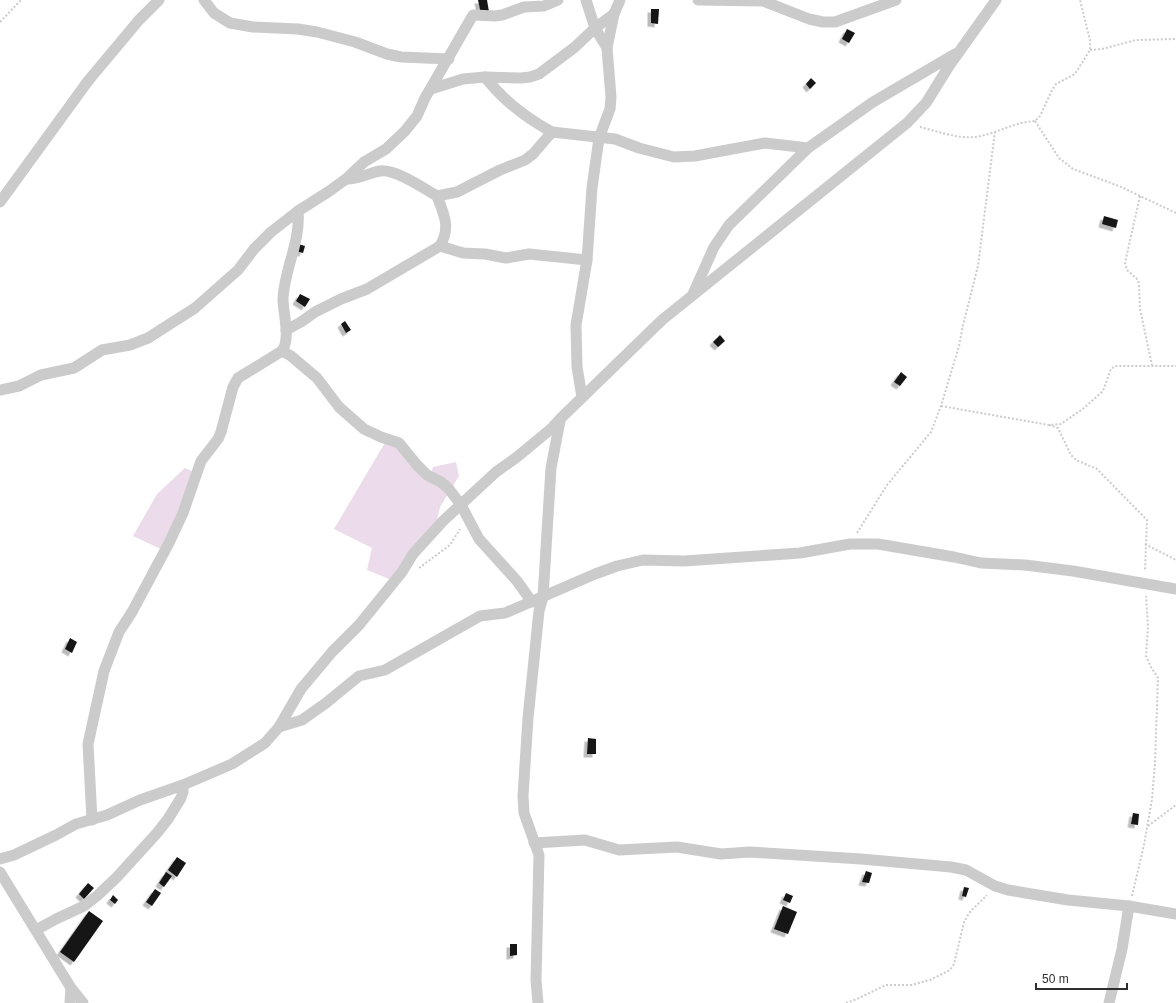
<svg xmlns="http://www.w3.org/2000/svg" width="1176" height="1003" font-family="Arial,sans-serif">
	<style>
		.green { fill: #ecdbea }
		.building { fill: #151515; filter: url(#shadow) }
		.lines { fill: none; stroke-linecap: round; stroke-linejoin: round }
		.path { stroke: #cbcbcb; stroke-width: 2; stroke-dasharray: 2 2; stroke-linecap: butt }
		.street { stroke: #cbcbcb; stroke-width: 11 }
	</style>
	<defs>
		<filter id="shadow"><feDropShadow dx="-3.5" dy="3.5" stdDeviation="0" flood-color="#0004"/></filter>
	</defs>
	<rect width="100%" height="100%" fill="#fff"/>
	<g class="green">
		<path d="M386,441L397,446L429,479L433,467L456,462L459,476L440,507L437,520L394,581L367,570L372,548L334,529Z"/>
		<path d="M185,468L196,473L165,551L133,536L157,494Z"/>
	</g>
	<g class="building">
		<path d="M478,0H487L489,12L481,14Z"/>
		<path d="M651,9H659L658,24L651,23Z"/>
		<path d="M847,29L855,33L849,43L842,39Z"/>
		<path d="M811,78L816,83L810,89L806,84Z"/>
		<path d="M1104,216L1118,220L1116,228L1102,224Z"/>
		<path d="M298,244L305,246L303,253L296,251Z"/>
		<path d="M300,294L310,299L305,307L296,301Z"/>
		<path d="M345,321L351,330L346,333L341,324Z"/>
		<path d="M720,335L725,341L718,347L713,342Z"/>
		<path d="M901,372L907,377L900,386L894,382Z"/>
		<path d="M70,638L77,642L72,653L65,649Z"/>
		<path d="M588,738L596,739V754H587Z"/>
		<path d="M1133,813L1139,814L1138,825L1131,824Z"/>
		<path d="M177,857L186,863L177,877L168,870Z"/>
		<path d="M866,871L872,873L869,883L862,882Z"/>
		<path d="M166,872L172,876L164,887L159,883Z"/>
		<path d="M88,883L94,888L84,899L79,894Z"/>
		<path d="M964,887L969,888L966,897L962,896Z"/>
		<path d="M155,889L161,893L152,906L146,902Z"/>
		<path d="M786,893L793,896L790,903L783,900Z"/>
		<path d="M113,895L118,900L115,904L110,900Z"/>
		<path d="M783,906L797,912L788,934L774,929Z"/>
		<path d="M89,911L103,921L74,962L60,952Z"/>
		<path d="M510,944H517V955L510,956Z"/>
	</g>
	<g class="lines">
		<g class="path">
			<path d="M0,22L21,0"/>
			<path d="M1090,50L1102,49L1136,40L1176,39"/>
			<path d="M1035,121L1059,158L1073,169L1119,186L1176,213"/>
			<path d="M920,127C937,131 957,139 975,137C996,134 1014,122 1035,121L1040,116L1052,90L1056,84L1075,74L1090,50V40L1080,0"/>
			<path d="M1140,196L1125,263L1127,270L1138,280L1139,285L1140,309L1152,365"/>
			<path d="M941,406L1049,425L1061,424L1084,408L1103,391L1111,369L1115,366H1176"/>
			<path d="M1049,425L1058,428L1071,455L1076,460L1097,469L1147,520L1145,571"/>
			<path d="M857,533L887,485L931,432L941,406L959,346L963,325L978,266L995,131"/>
			<path d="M1145,544L1176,560"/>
			<path d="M419,568L450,545L460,529"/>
			<path d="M1148,826L1176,805"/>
			<path d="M1132,896L1144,845L1152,799L1155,763L1158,678L1151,667L1146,656L1148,626L1146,596"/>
			<path d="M846,1003L857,999L886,985H911L930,980L950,970L954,964L964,922L969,913L987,895"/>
		</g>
		<g class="street">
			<path d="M204,0L214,13L230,23L253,27L298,29L317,32L355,42L387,54L401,57L449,59"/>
			<path d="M586,0L595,28L607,48"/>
			<path d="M698,0L763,1L809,19L823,22H835L896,0"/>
			<path d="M485,77C503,100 526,118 552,132"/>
			<path d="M431,89L463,79L485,77L521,78L530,77L539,74L575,47L595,28L614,14"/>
			<path d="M346,179C358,180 368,173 380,171C396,169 423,188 437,196C444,215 451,227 440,246L463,253L485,254L506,258L529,254L587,260"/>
			<path d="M437,196L457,192L500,170L525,160L533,154L552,132L615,139L639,148L674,157L695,156L765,143L808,148"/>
			<path d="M0,202L88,81L139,20L159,0"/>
			<path d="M693,294L714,247L729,225L808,148L873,102L955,54"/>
			<path d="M286,330L301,322L315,312L341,299L367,289L440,246"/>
			<path d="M282,351L291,356L317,378L339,407L364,429L381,437L399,443L417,465L427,475L441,482L449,489L461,505L479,539L517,581L532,602"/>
			<path d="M0,390L19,386L41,375L74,368L102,350L130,345L148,338L195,308L238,270L254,249L271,232L298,211L328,192L346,179L364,162L386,149L405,131L417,116L425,98L473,15L495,16L502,15L524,7L544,6L558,0"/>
			<path d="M582,397L577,367L576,325L587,260L592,188L599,138L610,109L611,97L607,48L614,14L620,0"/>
			<path d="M279,727L302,720L326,703L359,676L385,670L480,616L505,613L595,574L617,566L643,560L684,561L800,553L850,544H878L954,557L981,563L1025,565L1073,571L1176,589"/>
			<path d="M92,820L88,744L104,671L119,632L132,612L169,543L183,513L201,461L218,439L221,432L233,387L238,378L282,351C291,338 283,314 283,299C284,270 301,241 298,211"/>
			<path d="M534,843L585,840L619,850L677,847L721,854L750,852L861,859L951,867L966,870L995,886L1008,890L1068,900L1129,906L1176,914"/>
			<path d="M0,859L14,855L56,835L76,824L107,815L140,800L183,785L232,764L265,743L279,727L301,689L332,652L359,625L402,572L413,554L443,521L496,472L517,457L552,428L561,418L662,320L907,123L926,103L949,66L996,0"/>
			<path d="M0,872L71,988L83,1003"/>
			<path d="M36,930L56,919L84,906L98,895L117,877L157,833L168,819L181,798L183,792V785"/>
			<path d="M70,1003L71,988"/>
			<path d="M538,1003L536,980L539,855L524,813L523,796L528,718L539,611L543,597L551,468L560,421"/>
			<path d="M1109,1003L1122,949L1129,906"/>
		</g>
	</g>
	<path d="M1036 983v6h91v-6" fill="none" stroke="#2e2e2e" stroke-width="2"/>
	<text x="1042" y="983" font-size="12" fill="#2e2e2e" stroke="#ffffff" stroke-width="3" paint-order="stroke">50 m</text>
</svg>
